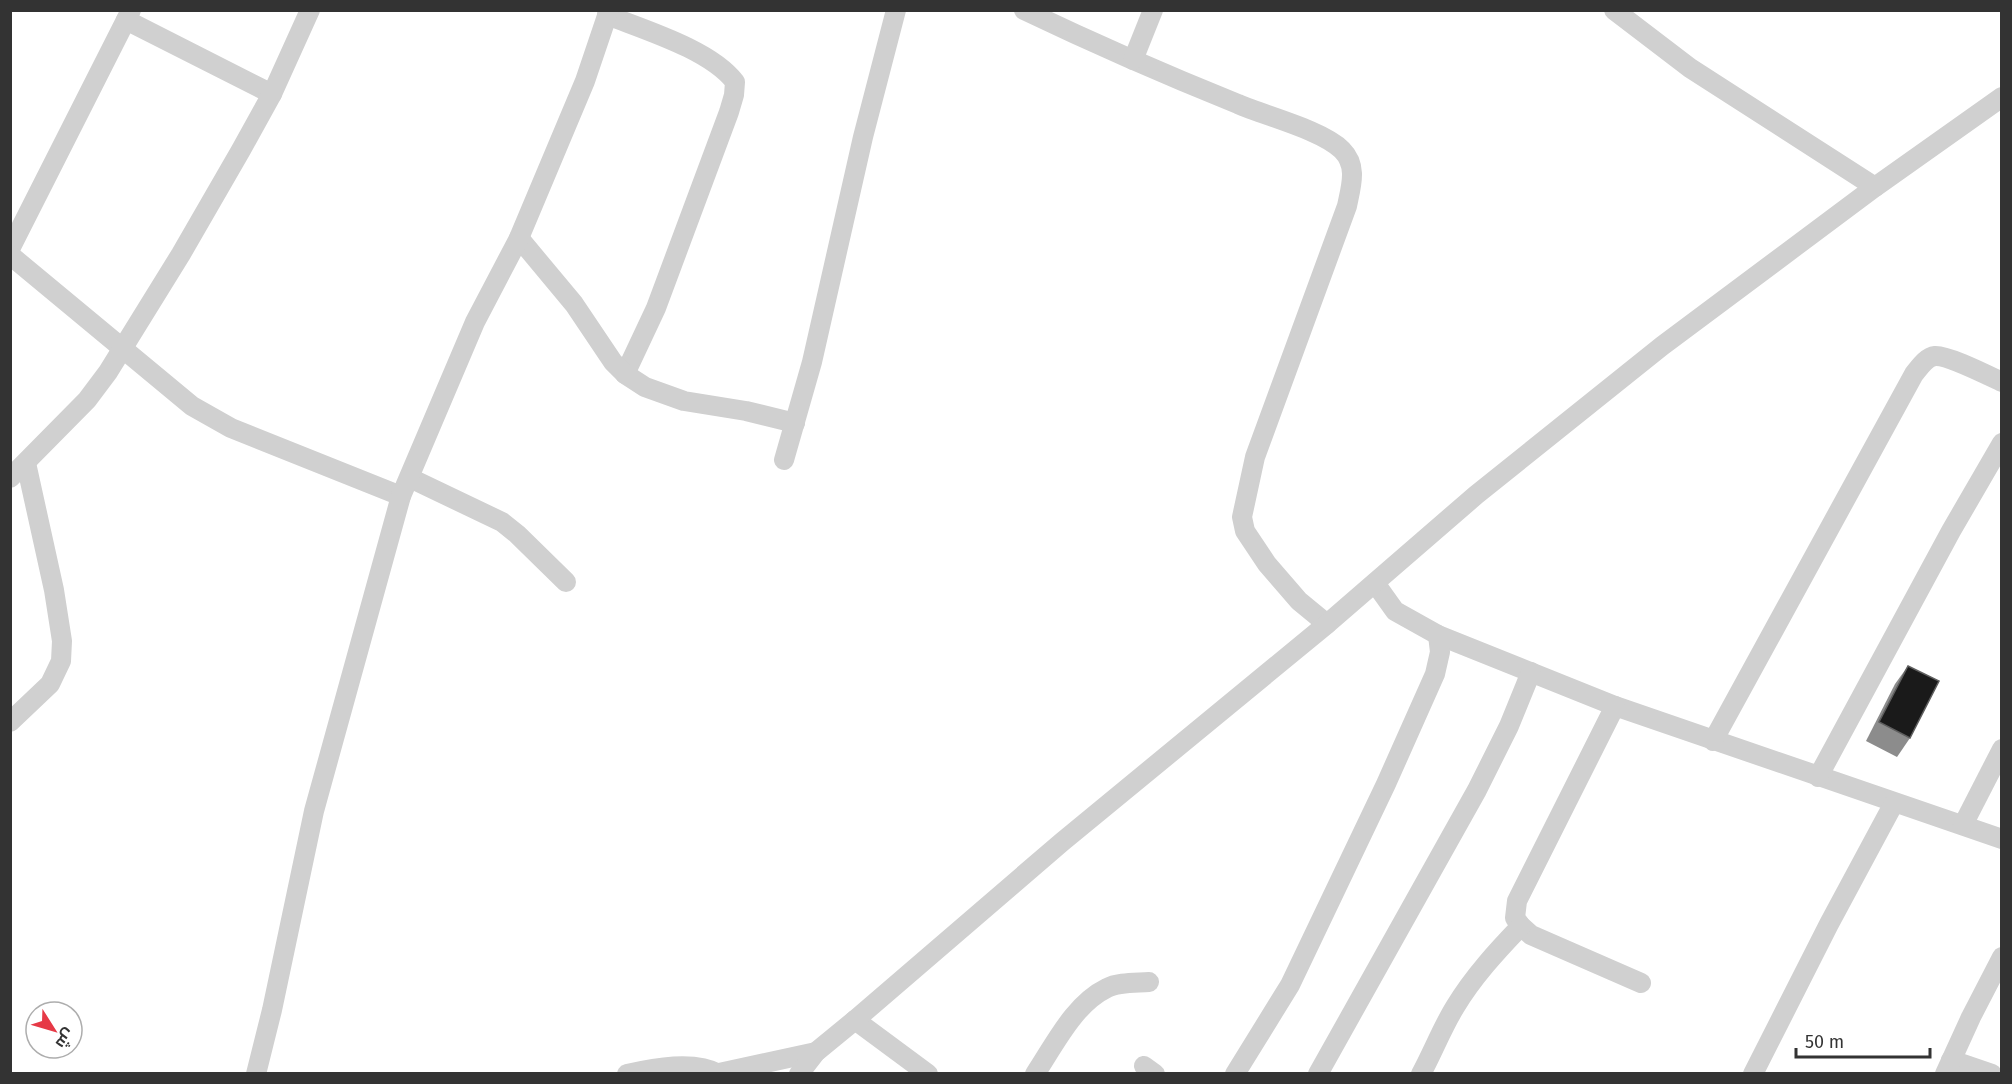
<svg xmlns="http://www.w3.org/2000/svg" width="2012" height="1084" font-family="'Fira Sans',Cairo,sans-serif">
	<style>
		.lines { fill: none; stroke-linecap: round; stroke-linejoin: round }
		.minor { stroke: #d0d0d0; stroke-width: 20 }
		.wall { fill: #8c8c8c }
		.building { fill: #1a1a1a; stroke: #5f5f5f; stroke-width: 1.5 }
	</style>
	<rect width="100%" height="100%" fill="#fff"/>
	<g class="lines">
		<g class="minor">
			<path d="M1024,10C1095,44 1166,75 1238,104C1265,116 1322,130 1342,150C1358,166 1351,186 1347,206L1255,457L1242,517L1245,531L1267,564L1299,601L1327,624"/>
			<path d="M1614,10L1690,68L1875,187"/>
			<path d="M607,15C645,30 711,50 735,82L734,95L729,112L656,308L625,374"/>
			<path d="M126,20L272,94"/>
			<path d="M1133,60L1153,10"/>
			<path d="M519,238L574,304L613,362L625,374L645,387L684,401L746,411L795,423"/>
			<path d="M10,249L131,10"/>
			<path d="M10,255L192,406L231,428L401,496"/>
			<path d="M784,460L812,362L863,137L896,10"/>
			<path d="M10,478L87,400L108,372L181,254L241,150L272,94L310,10"/>
			<path d="M410,478L502,522L517,534L566,582"/>
			<path d="M1375,583L1395,611L1438,635L1615,706L2002,839"/>
			<path d="M1615,706L1517,901L1515,918L1521,926L1531,935L1641,983"/>
			<path d="M10,722L50,684L61,661L62,641L54,590L26,463"/>
			<path d="M1713,741L1914,374C1919,368 1926,357 1935,356C1948,355 1989,376 2002,382"/>
			<path d="M1818,777L1951,531L2002,443"/>
			<path d="M1963,825L2002,749"/>
			<path d="M855,1020L928,1074"/>
			<path d="M1951,1060L1992,1074"/>
			<path d="M1144,1066L1155,1074"/>
			<path d="M719,1073L816,1052"/>
			<path d="M256,1074L272,1010L314,811L401,496L475,322L519,238L585,81L609,10"/>
			<path d="M627,1074C654,1068 694,1060 719,1074"/>
			<path d="M799,1074L816,1052L855,1020L1062,842L1327,624L1476,495L1662,346L1875,187L2002,97"/>
			<path d="M1035,1074C1055,1044 1074,1004 1107,988C1118,982 1136,983 1149,982"/>
			<path d="M1235,1074L1290,985L1386,784L1435,674L1440,652L1438,635"/>
			<path d="M1318,1074L1477,790L1509,726L1531,672"/>
			<path d="M1421,1074C1433,1052 1442,1028 1455,1007C1473,977 1497,951 1521,926"/>
			<path d="M1753,1074L1829,924L1894,803"/>
			<path d="M1945,1074L1971,1017L2002,957"/>
		</g>
	</g>
	<path class="wall" d="M1908,666L1910,738L1897,757L1866,741L1895,684Z"/>
	<path class="building" d="M1908,666L1939,681L1910,738L1879,722Z"/>
	<rect width="2012" height="1084" fill="none" stroke="#333333" stroke-width="24"/>
	<g transform="translate(54 1030) rotate(127)"><circle r="28" fill="#ffffff" stroke="#adadad" stroke-width="1.5"/>
	<path d="M0-4.5L10 22L0 15L-10 22Z" fill="#e63946"/>
	<text y="-9" font-size="16" font-weight="bold" text-anchor="middle" fill="#333333">ش</text>
	</g>
	<path d="M1796 1048v9h134v-9" fill="none" stroke="#333333" stroke-width="3"/>
	<text x="1805" y="1048" font-size="18" fill="#333333" stroke="#ffffff" stroke-width="4.5" paint-order="stroke">50 m</text>
</svg>
